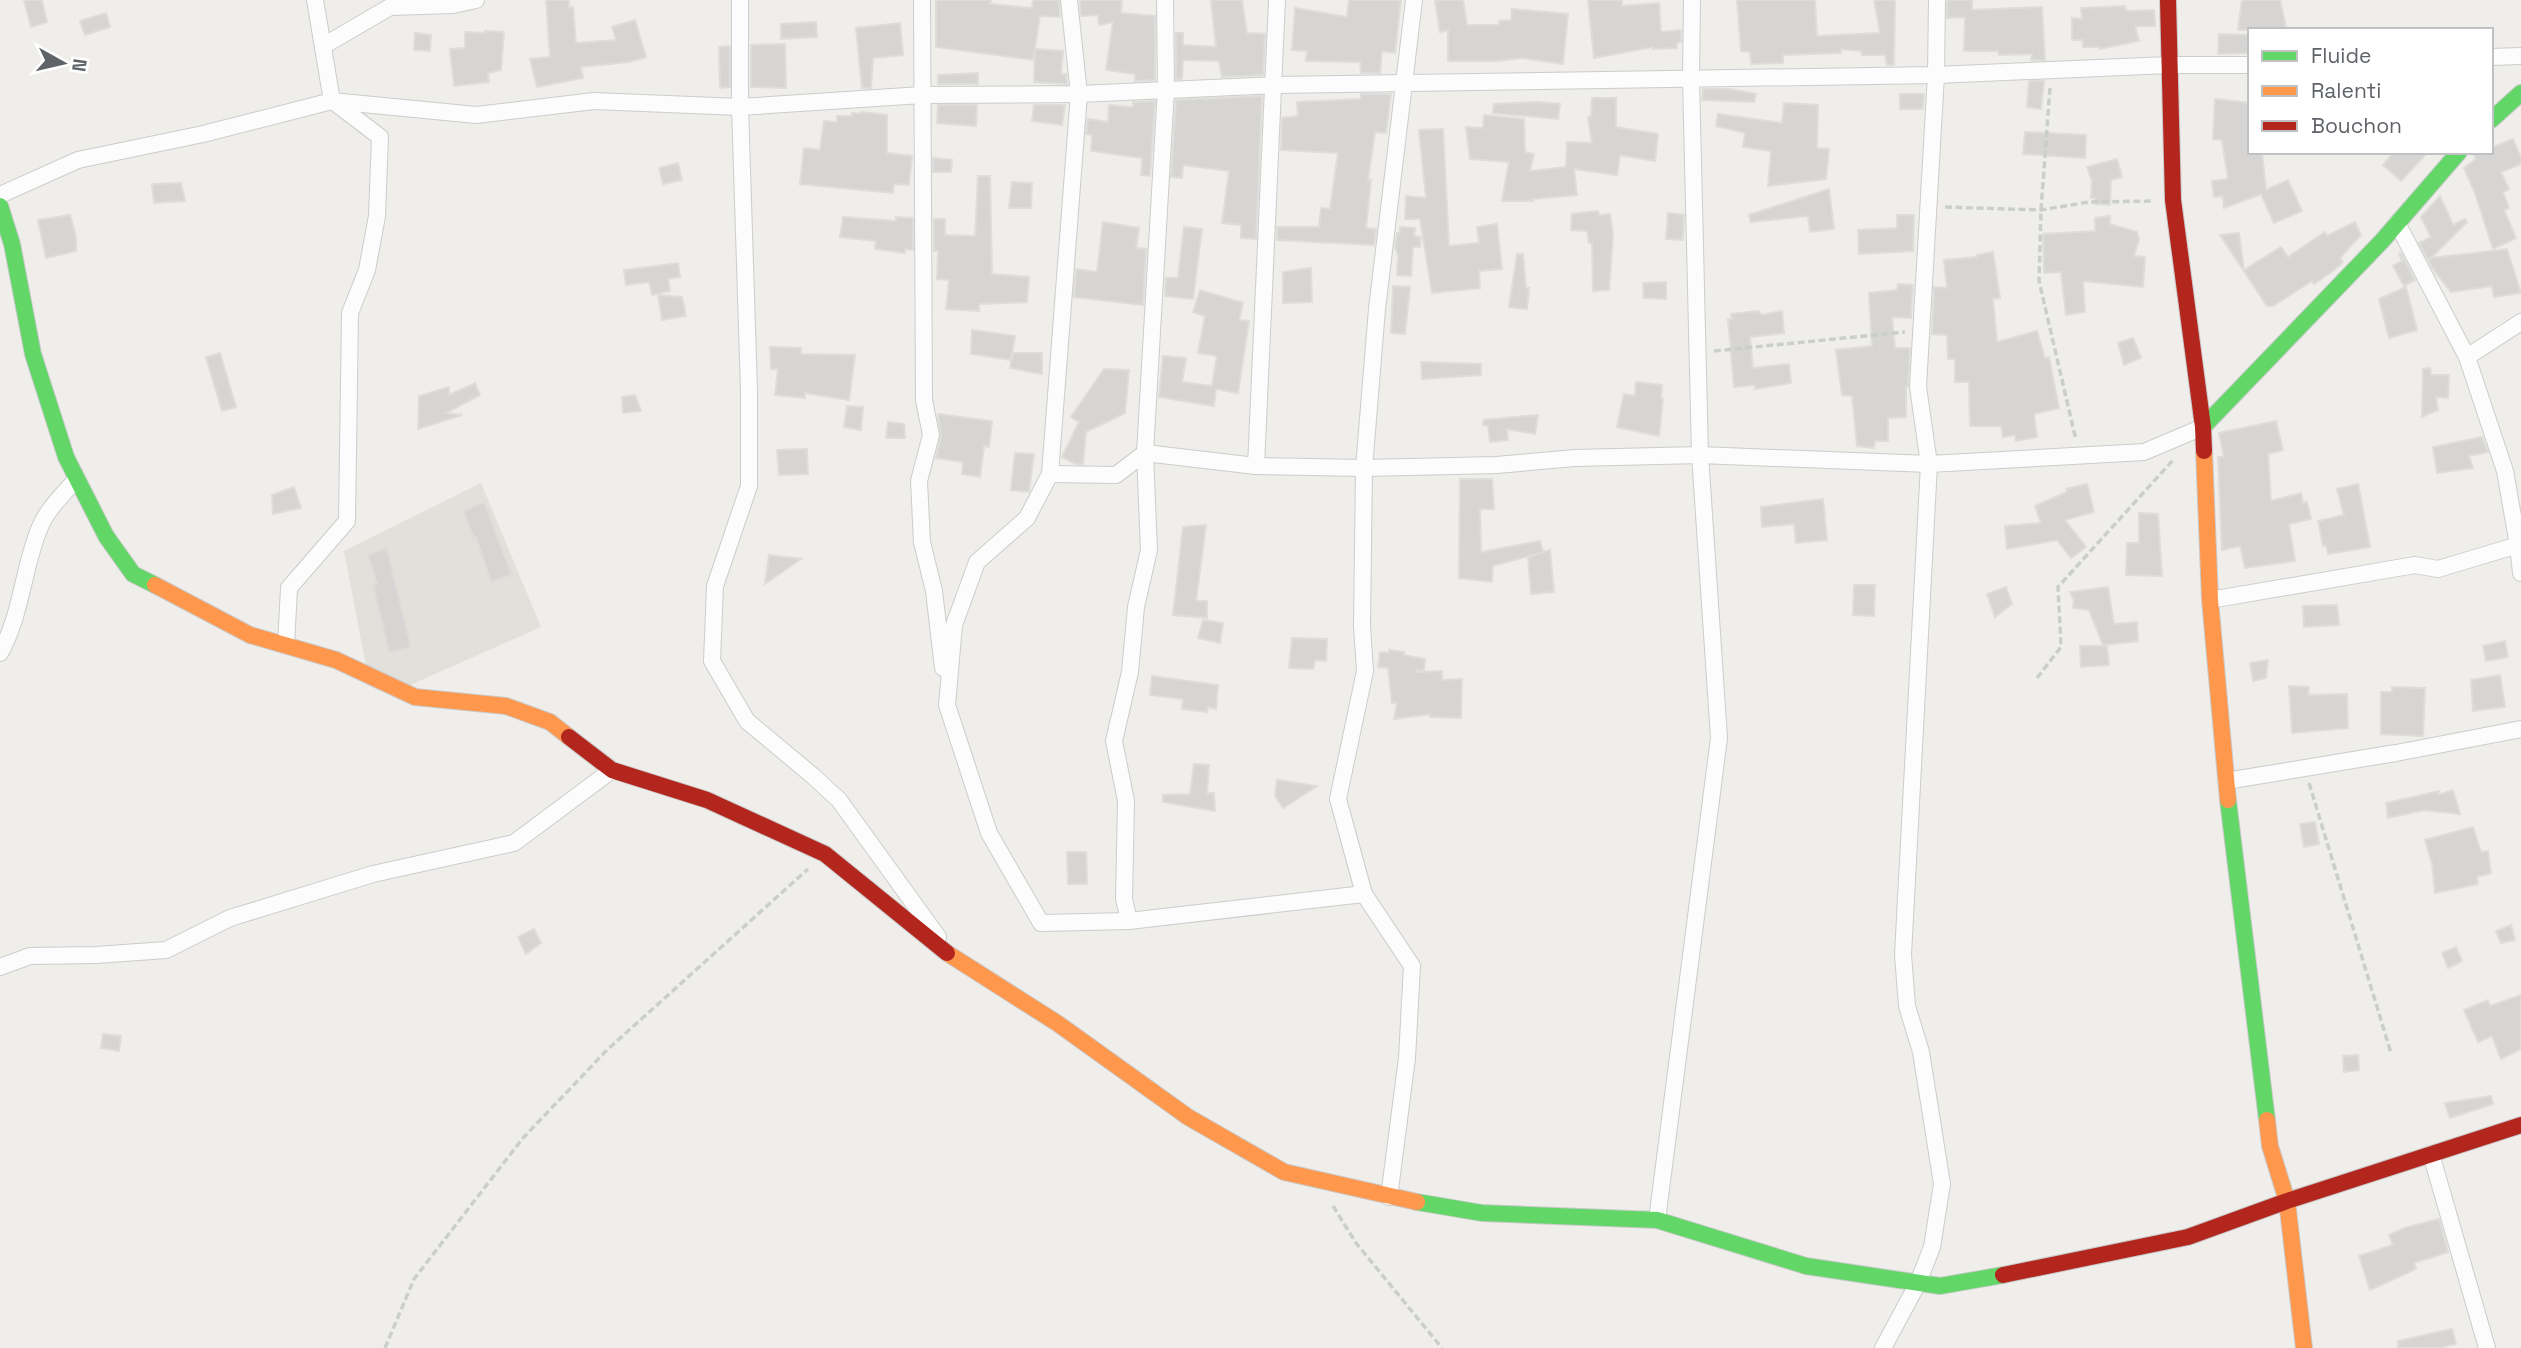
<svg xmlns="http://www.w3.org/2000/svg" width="2521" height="1348" font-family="'Space Grotesk',sans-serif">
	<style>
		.education { fill: #e2e0da }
		.building { fill: #d6d5d3; stroke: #deddd9; stroke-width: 2 }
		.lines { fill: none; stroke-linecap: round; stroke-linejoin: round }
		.street-casing { stroke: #cbcccc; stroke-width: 18 }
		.fast-casing { stroke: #cacacb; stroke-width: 18 }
		.slow-casing { stroke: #cacacb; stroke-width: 18 }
		.jam-casing { stroke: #cacacb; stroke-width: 18 }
		.path { stroke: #cacfcc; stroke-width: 3.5; stroke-dasharray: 7 3.5; stroke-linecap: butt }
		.street { stroke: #fdfcfc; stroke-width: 16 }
		.fast { stroke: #63d668; stroke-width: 16 }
		.slow { stroke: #ff974d; stroke-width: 16 }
		.jam { stroke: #b3261e; stroke-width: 16 }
	</style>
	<rect width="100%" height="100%" fill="#efeeea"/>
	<path class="education" d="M481,483L541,627L399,690L366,666L344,551Z"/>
	<g class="building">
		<path d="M24,0H42L47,22L31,27Z"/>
		<path d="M546,0H569V8L573,7L576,43L616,40L612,27L635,20L646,57L629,62L581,67L583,78L537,87L530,59L550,57Z"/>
		<path d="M936,0H991L990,4L1032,8L1033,0H1059L1060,17L1040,16L1033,60L936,47Z"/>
		<path d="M1080,0H1122L1121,13L1155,16V80L1135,81V74L1106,70L1113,22L1099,25L1098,15L1081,16Z"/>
		<path d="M1211,0H1242L1247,33L1265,34L1263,75L1222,77L1219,61L1183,60L1182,79H1176V33H1183V45L1216,47Z"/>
		<path d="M1349,0H1401L1395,53L1382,51L1380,73H1361L1360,62L1306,61L1307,51L1292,50L1295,8L1347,17Z"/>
		<path d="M1435,0H1463L1467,25H1499V21L1511,20L1512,9L1568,14L1563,64L1523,58L1497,61H1448V30L1440,32Z"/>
		<path d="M1588,0H1622V6L1659,3L1661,32L1681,30V42L1677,43V48L1653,49V47L1594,58Z"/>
		<path d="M1737,0H1815L1817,36L1880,33L1874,0H1895L1894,65H1887L1885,55H1862V51L1841,49V53L1783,55V63L1751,64L1750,52L1741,51Z"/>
		<path d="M1947,0H1972V10L2042,7L2045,60H2031L2032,54L1999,55L1998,51H1964L1965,17L1947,18Z"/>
		<path d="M2242,0H2280L2286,27L2266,30H2238Z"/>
		<path d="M2125,6L2127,11L2154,10L2155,26H2135L2139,41L2099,49V47H2083V40H2072V18L2082,19L2081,8Z"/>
		<path d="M106,13L110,27L85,35L80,21Z"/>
		<path d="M816,22L817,37L781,39V24Z"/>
		<path d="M900,23L903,55L873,58L871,88H862L856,28Z"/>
		<path d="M485,31L504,32L501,70L488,73L489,82L454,86L450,49L465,48V32L485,33Z"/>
		<path d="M415,33L431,35L430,51L414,50Z"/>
		<path d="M2219,34L2250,35V53L2218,54Z"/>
		<path d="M785,44L786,88L751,87V45Z"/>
		<path d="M730,46V87L720,88L719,47Z"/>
		<path d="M1035,49L1063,51L1061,74H1066L1067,84L1034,82Z"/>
		<path d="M978,73V84H938V75Z"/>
		<path d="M2029,81H2044L2041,109L2027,107Z"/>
		<path d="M1703,89H1730L1756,94L1754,102L1702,100Z"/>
		<path d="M1361,94H1391L1386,133L1375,132L1368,180H1371L1366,228L1376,229L1374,245L1277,240V227H1319L1321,208L1330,209L1338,153L1281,150L1282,118L1298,116L1297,102L1361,99Z"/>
		<path d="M1900,94H1924L1923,109H1900Z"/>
		<path d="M1262,96L1256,239L1241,238V225L1222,223L1229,171L1183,165L1182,178L1171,177L1176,100Z"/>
		<path d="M1592,98H1616V127L1658,134L1655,161L1620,155L1617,175L1574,169L1577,195L1532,199L1533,201H1502L1509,162L1470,159L1466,127L1483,128L1484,115L1524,119L1525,152L1534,154L1530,171L1566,167L1567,142L1592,143L1588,117L1591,116Z"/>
		<path d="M2215,99L2250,103V152H2262L2266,190L2288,180L2302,211L2274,223L2261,194L2224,208L2223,196L2214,197L2212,181L2228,179L2222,140L2213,139Z"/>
		<path d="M1155,101L1150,176L1141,175L1142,158L1091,151L1092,135L1086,134L1088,119L1108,122L1109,105L1133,107V102Z"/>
		<path d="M1536,102L1560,104L1558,119L1493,113L1494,104Z"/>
		<path d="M1784,103L1818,105L1817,148L1829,149L1826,179L1768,186L1771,151L1743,147L1745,133L1716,126L1718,114L1782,123Z"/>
		<path d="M938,105H977L976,126L937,123Z"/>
		<path d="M1034,105H1065L1062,125L1032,121Z"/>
		<path d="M861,112L887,115V153L912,156L909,185L894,184L893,193L800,184L804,148L820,150L824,121L837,122V116H852V113L860,114Z"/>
		<path d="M1443,129L1449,246L1479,243L1477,227L1497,224L1502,269L1479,271L1480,288L1432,293L1420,219H1405L1406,196L1426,198L1419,130Z"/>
		<path d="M2025,132L2086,135L2085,158L2023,154Z"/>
		<path d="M2513,139L2521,158V164L2501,172L2509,189L2503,192L2509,208L2504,210L2516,238L2493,249L2475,193L2464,168L2476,159L2473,152H2491V148Z"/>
		<path d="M2394,152H2428L2401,181L2383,165Z"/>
		<path d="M933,158L952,160L951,172H933Z"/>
		<path d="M2117,159L2122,177L2111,180L2110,205L2095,204V198H2091L2092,181L2087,167Z"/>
		<path d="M678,163L682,180L663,184L659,168Z"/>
		<path d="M978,176H990L992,274L1029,277L1027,302L979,304V311L946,309L949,280L937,279L938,251H934V219H945V235L975,236Z"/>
		<path d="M1012,182L1032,183L1031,208H1009Z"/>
		<path d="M181,183L185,201L154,203L152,184Z"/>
		<path d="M1829,189L1834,229L1810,232L1808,216L1751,222L1749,215Z"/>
		<path d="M2440,196L2453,225L2465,219L2467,222L2431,258L2507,249L2521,293L2494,297L2492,286L2451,292L2433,269L2419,243L2431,237L2421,217Z"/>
		<path d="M1598,211L1599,215L1610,214L1613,235L1609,290L1593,291L1592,243H1589L1587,231L1571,230L1572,214Z"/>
		<path d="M1668,213L1684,215L1683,240L1666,239Z"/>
		<path d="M70,215L76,237V251L46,258L38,220Z"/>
		<path d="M1897,215H1914L1913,251L1859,254L1858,230L1897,228Z"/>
		<path d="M2110,216V224L2137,232L2139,239L2134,256L2145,257L2143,287L2083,281L2085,312L2066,315L2061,272L2044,273L2043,234L2095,231V218Z"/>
		<path d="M843,217L896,221V217L913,218V250L905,249V253L875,249L876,241L840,237Z"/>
		<path d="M1103,222L1139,228L1136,248L1146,249L1143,305L1074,297L1076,269L1097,272Z"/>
		<path d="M2355,222L2361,235L2340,258L2343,262L2333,271L2314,284L2312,281L2273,306H2267L2220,235L2239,233L2244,270L2281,247L2288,257L2325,232L2327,236Z"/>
		<path d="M1184,227L1202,229L1193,299L1165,296L1166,278H1178Z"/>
		<path d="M1400,227L1415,228L1414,236L1421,237L1420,247H1413L1411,276L1397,275L1398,256L1395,246L1397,233H1400Z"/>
		<path d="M1993,252L2000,298L1993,299L1997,342L2037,331L2045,358L2049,357L2059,408L2034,414L2037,437L2016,441L2015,435L2003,437L2001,426H1970L1969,382H1955V359H1948L1947,335L1932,334L1934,287L1947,288L1944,260L1977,257V255Z"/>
		<path d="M2401,253L2415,280L2404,286L2393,266L2402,261L2399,254Z"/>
		<path d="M1517,254H1523L1526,288H1529L1527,309L1509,307Z"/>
		<path d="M678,263L680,277L668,279L670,291L652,295L649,282L626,285L624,270Z"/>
		<path d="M1311,268L1312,302L1283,303V272Z"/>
		<path d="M1666,282V299L1644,298L1643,283Z"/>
		<path d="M1898,284L1913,285L1911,318L1892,317L1895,348H1910L1908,386H1906V417L1888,418V441H1875L1874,448L1857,446L1852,396L1842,395L1836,350L1872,346L1869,293L1897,290Z"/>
		<path d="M1393,286L1410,287L1405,334L1391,333Z"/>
		<path d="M2406,287L2417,330L2389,338L2379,299Z"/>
		<path d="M1200,290L1243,303L1239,320L1249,321L1238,393L1216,389L1214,406L1159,397L1163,356L1186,358L1182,382L1212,386L1217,356L1198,353L1205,316L1193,312Z"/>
		<path d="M658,295L682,297L686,316L662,320Z"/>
		<path d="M1759,311L1761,315L1782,311L1784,333L1750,337L1753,368L1789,364L1791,383L1755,389V385L1734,387L1728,319H1732L1731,314Z"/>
		<path d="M972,330L1015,336L1011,360L971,354Z"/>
		<path d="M2133,338L2141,358L2124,365L2118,343Z"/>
		<path d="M770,347L801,348V354L855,355L849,400L805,393V398L775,395L778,369H771Z"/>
		<path d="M220,353L236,407L222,411L206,357Z"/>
		<path d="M1013,353H1042V374L1010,368Z"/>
		<path d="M1421,362L1481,364V375L1422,379Z"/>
		<path d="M2430,368L2431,375H2449L2448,398L2436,397L2438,410L2422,417L2423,369Z"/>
		<path d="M1104,369L1129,370L1125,413L1086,432L1083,464H1076L1062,457L1079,422L1071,417Z"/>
		<path d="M1636,382L1662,385L1661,398L1663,399L1659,436L1617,427L1624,394L1635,396Z"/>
		<path d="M475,383L480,395L446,413L462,415L418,429L419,396L449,387V395Z"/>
		<path d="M635,395L641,411L623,413L622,397Z"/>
		<path d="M847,406L863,407L861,430L844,427Z"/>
		<path d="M938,414L992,421L989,447L984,446L980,477L962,474L963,462L936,458L941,437Z"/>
		<path d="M1538,415L1535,434L1507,429L1508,440L1490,442L1488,426L1483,425L1484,420Z"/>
		<path d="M2276,421L2283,450L2268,454L2271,501L2301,493L2303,503L2307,502L2311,519L2289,524L2295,561L2245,568L2240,546L2222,550L2218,457H2224L2219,433Z"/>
		<path d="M888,422L904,424L905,438H886Z"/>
		<path d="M2482,437L2488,452L2469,456L2473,468L2437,473L2433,447Z"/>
		<path d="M807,449L808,474L779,475L777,450Z"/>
		<path d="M1015,453L1034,454L1029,492L1011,490Z"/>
		<path d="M1460,479H1492L1494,509H1480L1481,552L1540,541L1543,552L1493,566L1492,582L1459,578Z"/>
		<path d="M2087,484L2094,512L2065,520L2086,547L2071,558L2057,540L2007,549L2005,526L2041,523L2035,506L2067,492L2066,489Z"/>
		<path d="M2358,484L2370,547L2328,554L2326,545L2323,546L2318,521L2344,515L2337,489Z"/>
		<path d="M294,487L301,508L273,514L272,495Z"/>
		<path d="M1823,499L1827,540L1796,543L1794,524L1762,527L1761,507Z"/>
		<path d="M484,502L512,575L491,582L476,537L474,538L463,511Z"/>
		<path d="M2139,513L2158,514L2162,576L2126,575L2127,543H2139Z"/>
		<path d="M1206,525L1196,601H1207V618L1173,615L1183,527Z"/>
		<path d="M387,548L411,648L389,652L373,585L377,584L368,555Z"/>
		<path d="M1550,550L1554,592L1531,594L1528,557Z"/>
		<path d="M769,555L801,559L765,584Z"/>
		<path d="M1854,585H1875L1874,616L1853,615Z"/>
		<path d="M2006,587L2012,604L1995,617L1987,594Z"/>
		<path d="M2108,587L2114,624L2137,622L2138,641L2103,645L2089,610L2073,608L2074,600L2070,592Z"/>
		<path d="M2337,605L2339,625L2304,627L2303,606Z"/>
		<path d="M1203,620L1223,623L1220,643L1198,638Z"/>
		<path d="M1292,638L1327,639L1326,661L1315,660L1313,669L1289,668Z"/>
		<path d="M2505,641L2508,657L2486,661L2483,646Z"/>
		<path d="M2080,646H2107L2109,665L2081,667Z"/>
		<path d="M1389,650L1404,652V655L1425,659L1424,671L1416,670L1417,672L1442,671V680L1462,679L1461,718L1430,717V714L1394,719L1397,703H1392L1388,668L1378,667L1380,652L1389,653Z"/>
		<path d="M2268,660L2266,678L2253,681L2250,663Z"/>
		<path d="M2500,675L2505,707L2473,711L2471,680Z"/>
		<path d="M1152,676L1218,685L1216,709L1208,707L1207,712L1182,709L1183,699L1150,695Z"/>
		<path d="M2289,686L2309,687L2308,695L2347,694L2348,728L2292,733Z"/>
		<path d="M2392,687L2425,688L2423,736L2381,734V692H2392Z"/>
		<path d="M1194,764L1209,765L1207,793H1214L1215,811L1163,802V795L1190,794Z"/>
		<path d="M1277,780L1317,786L1283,808L1275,796Z"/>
		<path d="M2453,790L2460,814L2424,810L2388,818L2386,803L2439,791L2438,795Z"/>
		<path d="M2315,822L2319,844L2304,847L2300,824Z"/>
		<path d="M2473,827L2481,852L2488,851L2491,873L2477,877L2478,884L2435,893L2432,863L2425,840Z"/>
		<path d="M1067,852H1086L1087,884H1068Z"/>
		<path d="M2511,925L2515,940L2501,943L2496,931Z"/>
		<path d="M534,929L541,943L526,954L518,937Z"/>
		<path d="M2456,947L2462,961L2448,968L2442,953Z"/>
		<path d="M2521,995V1049L2501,1059L2492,1036L2478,1042L2464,1010L2488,1000L2490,1006Z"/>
		<path d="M103,1034L121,1036L119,1051L101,1048Z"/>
		<path d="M2358,1055L2359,1070L2344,1072L2343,1056Z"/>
		<path d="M2491,1096L2493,1104L2450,1118L2445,1103Z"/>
		<path d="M2439,1219L2448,1252L2414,1263L2416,1269L2370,1290L2359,1256L2393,1245L2389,1235L2404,1228Z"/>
		<path d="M2452,1329L2456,1344L2438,1348H2398V1341Z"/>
	</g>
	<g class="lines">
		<g class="street-casing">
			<g id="street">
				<path d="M740,0V107L749,390V486L715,586L712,661L747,721L813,776L839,800L938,937"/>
				<path d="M922,0L924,400L931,435L919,481L922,542L934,591L943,668"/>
				<path d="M1069,0L1079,94L1050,474L1027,518L977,562L954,625L947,705L989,833L1041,923L1129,921L1364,894"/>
				<path d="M323,46L390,7L453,5L476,0"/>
				<path d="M2491,57L2521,56"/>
				<path d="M332,101L476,115L594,101L740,107L922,95L1079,94L1275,85L1936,75L2169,65H2250"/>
				<path d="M0,195L78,160L203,134L332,101L315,0"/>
				<path d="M2397,223L2467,357L2505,471L2518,545"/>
				<path d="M2467,357L2521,322"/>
				<path d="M1256,466L1277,0"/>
				<path d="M1050,474L1116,475L1145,453L1256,466L1364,468L1497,465L1575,458L1700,455L1929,464L2144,452L2203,427"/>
				<path d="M2210,600L2415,565L2438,569L2518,545L2521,573"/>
				<path d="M286,645L289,588L347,521L350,313L367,270L377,216L380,137L334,102"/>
				<path d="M0,653C22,614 23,567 40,527C47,509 65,493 77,478"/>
				<path d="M2226,781L2396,753L2521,729"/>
				<path d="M1129,921L1124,899L1126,801L1114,741L1130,672L1136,607L1149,550L1145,453L1166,89L1165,0"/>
				<path d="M0,967L30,956L96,955L166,950L230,918L373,874L514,843L612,770"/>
				<path d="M2431,1154L2487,1348"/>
				<path d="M1389,1197L1407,1058L1412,966L1364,894L1338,799L1365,671L1362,626L1364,468L1377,309L1414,0"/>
				<path d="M1657,1220L1719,738L1700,455L1691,79L1692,0"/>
				<path d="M1883,1348L1918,1283L1932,1247L1942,1184L1921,1052L1907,1006L1903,955L1929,464L1918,387L1936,75L1937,0"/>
			</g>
		</g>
		<g class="fast-casing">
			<g id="fast">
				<path d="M2491,120L2521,93"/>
				<path d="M0,206L12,244L33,354L66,457L106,536L133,574L155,585"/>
				<path d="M2203,427L2382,241L2459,152"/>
				<path d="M2228,800L2267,1120"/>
				<path d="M1417,1202L1482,1213L1657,1220L1806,1266L1940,1286L2003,1275"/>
			</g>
		</g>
		<g class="slow-casing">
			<g id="slow">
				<path d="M2204,451L2210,600L2228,800"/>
				<path d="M155,585L250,635L336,660L415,697L506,706L550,722L569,737"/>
				<path d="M947,953L1057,1023L1188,1117L1284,1172L1417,1202"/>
				<path d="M2267,1120L2270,1146L2287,1201L2304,1348"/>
			</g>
		</g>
		<g class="jam-casing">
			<g id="jam">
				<path d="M2168,0L2173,200L2203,427L2204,451"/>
				<path d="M569,737L612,770L707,800L825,854L947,953"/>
				<path d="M2003,1275L2188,1237L2287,1201L2521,1125"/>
			</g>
		</g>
		<g class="path">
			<path d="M2050,88L2041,210L2039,281L2076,440"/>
			<path d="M1945,207L2041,210L2089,202L2154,201"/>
			<path d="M1714,351L1905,332"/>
			<path d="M2037,678L2061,647L2058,587L2174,459"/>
			<path d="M2309,783L2391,1053"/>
			<path d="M1333,1206L1356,1243L1442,1348"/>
			<path d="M385,1348L414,1279L523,1138L607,1050L808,869"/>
		</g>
		<use href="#street" class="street"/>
		<use href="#fast" class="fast"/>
		<use href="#slow" class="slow"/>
		<use href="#jam" class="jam"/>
	</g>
	<rect x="2248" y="28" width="245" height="126" fill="#ffffff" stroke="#bfc1c3" stroke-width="2"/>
	<rect x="2262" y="51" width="35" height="10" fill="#63d668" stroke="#bfc1c3" stroke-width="2"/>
	<text x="2311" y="63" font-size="21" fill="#5f6368">Fluide</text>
	<rect x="2262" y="86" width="35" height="10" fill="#ff974d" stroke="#bfc1c3" stroke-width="2"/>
	<text x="2311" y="98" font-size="21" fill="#5f6368">Ralenti</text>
	<rect x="2262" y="121" width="35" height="10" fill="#b3261e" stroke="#bfc1c3" stroke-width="2"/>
	<text x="2311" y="133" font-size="21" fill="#5f6368">Bouchon</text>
	<g transform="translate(63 63) rotate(98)" stroke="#ffffff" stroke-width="5" paint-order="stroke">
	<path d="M0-5L12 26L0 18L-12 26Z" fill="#5f6368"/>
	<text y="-10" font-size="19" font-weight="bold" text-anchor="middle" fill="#5f6368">N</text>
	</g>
</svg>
